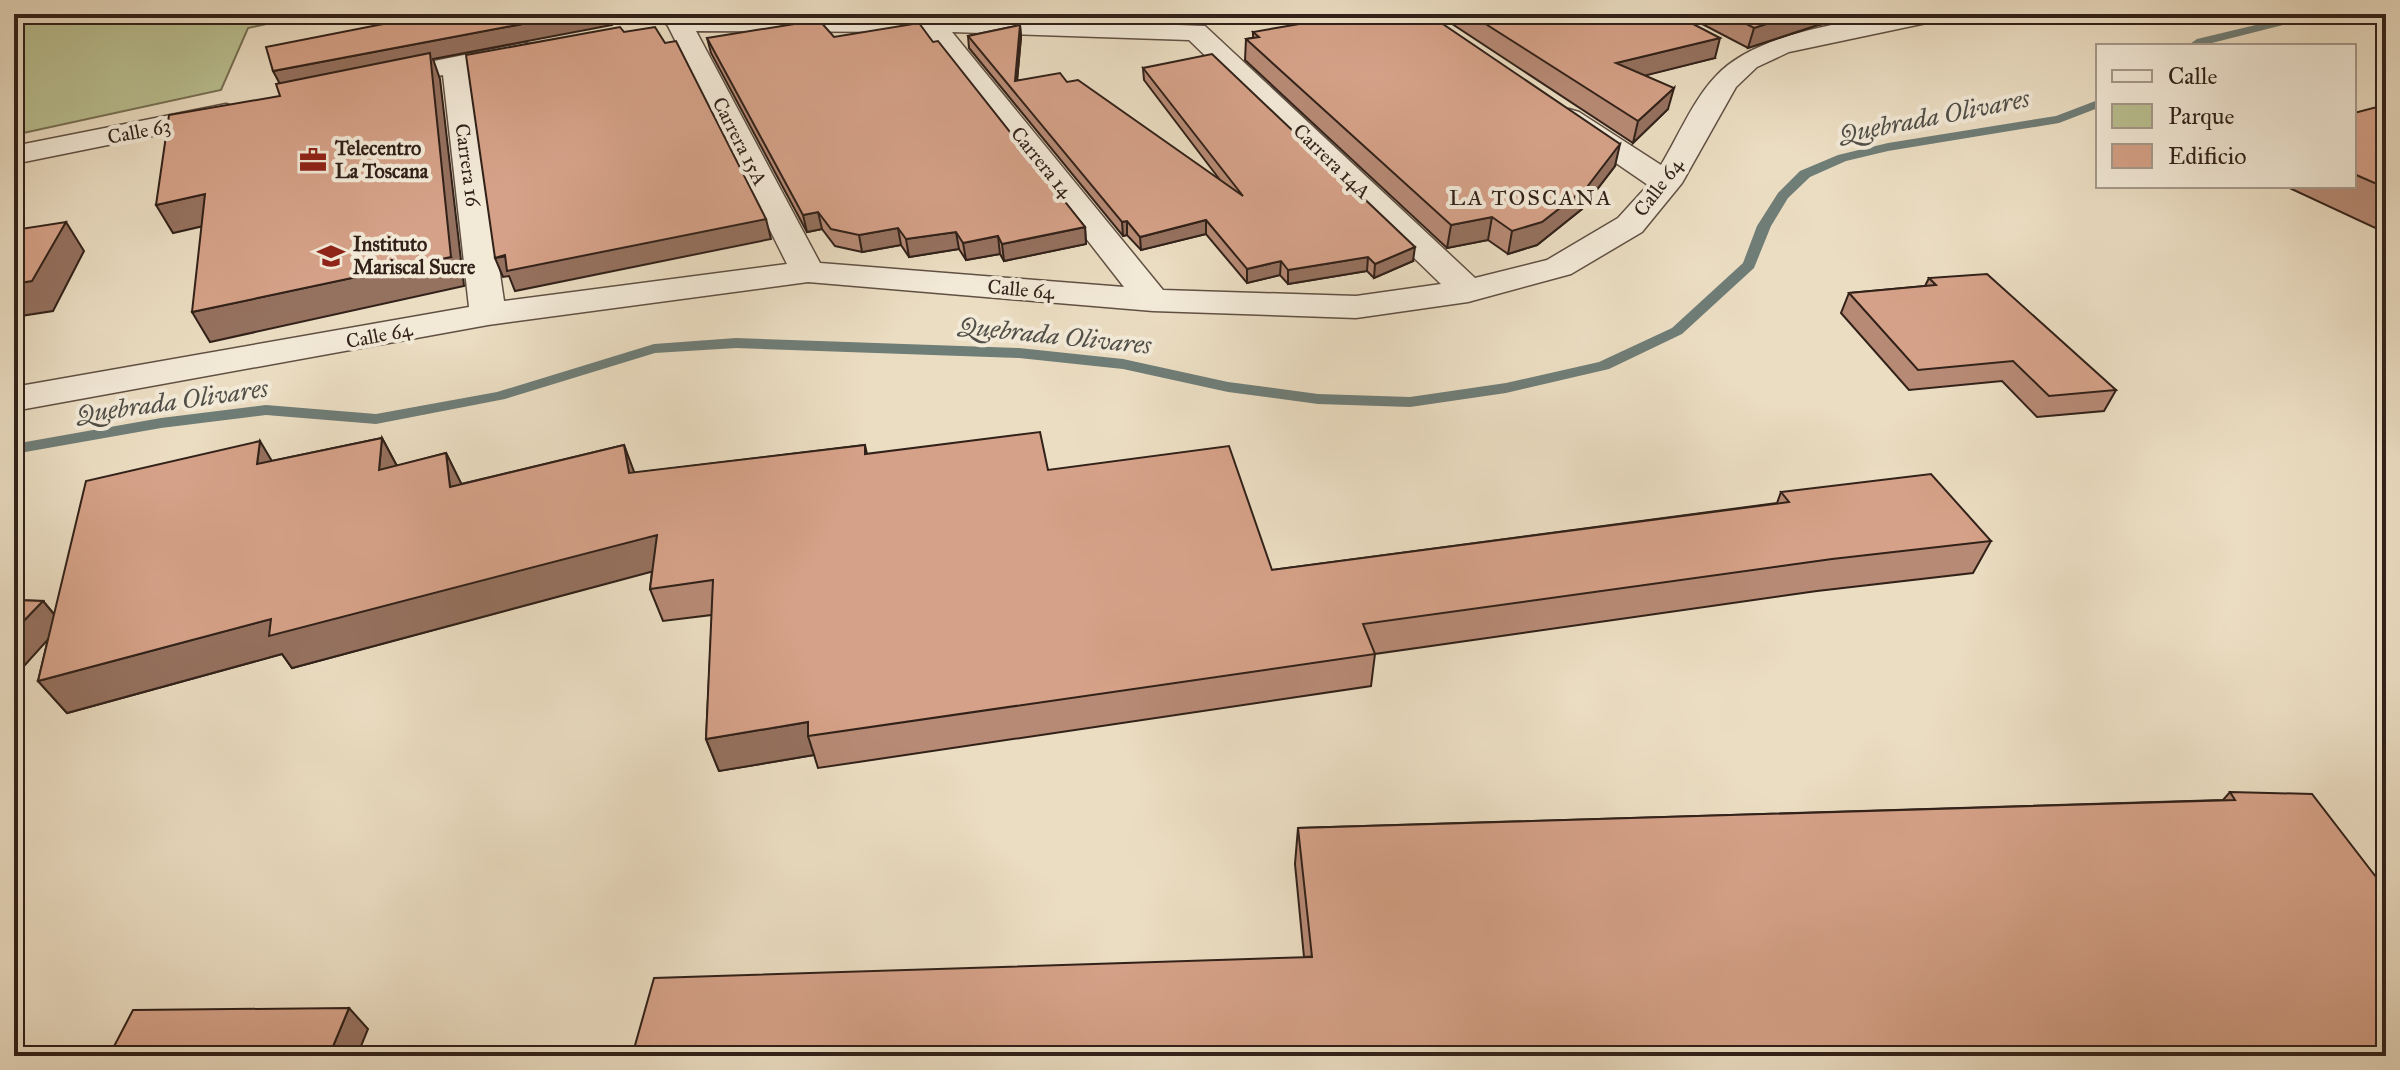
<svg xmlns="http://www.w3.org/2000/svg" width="2400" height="1070" font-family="'IM FELL Great Primer',serif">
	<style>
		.green { fill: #bac091; stroke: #767055; stroke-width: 2 }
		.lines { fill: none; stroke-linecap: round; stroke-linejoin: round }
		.stream { fill: #6f7d77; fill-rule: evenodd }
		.minor-casing { stroke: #605043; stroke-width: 3 }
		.minor { fill: #f2e9d7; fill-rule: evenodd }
		.wall { fill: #b78a75; stroke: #312119; stroke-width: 2 }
		.shaded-wall { fill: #95715f; stroke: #312119; stroke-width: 2 }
		.building { fill: #d5a188; stroke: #312119; stroke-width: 2 }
		.labels { text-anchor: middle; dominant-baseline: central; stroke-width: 8; stroke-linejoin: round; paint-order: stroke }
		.far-street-label { font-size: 20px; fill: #312119; stroke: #f2e9d7 }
		.far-poi-label { font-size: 20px; font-weight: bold; fill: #312119; stroke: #f2e9d7; text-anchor: start }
		.far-neighbourhood-label { font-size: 22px; letter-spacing: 2px; fill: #312119; stroke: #f2e9d7 }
		.water-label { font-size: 26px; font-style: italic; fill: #504f48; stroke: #f2e9d7 }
	</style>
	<rect width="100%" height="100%" fill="#ebddc2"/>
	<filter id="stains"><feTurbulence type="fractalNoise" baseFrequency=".0025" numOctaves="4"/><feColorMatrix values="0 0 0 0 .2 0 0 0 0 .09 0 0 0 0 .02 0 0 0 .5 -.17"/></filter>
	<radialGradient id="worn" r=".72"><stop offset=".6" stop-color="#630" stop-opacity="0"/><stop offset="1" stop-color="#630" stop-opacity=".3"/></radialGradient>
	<path class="green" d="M14,14H312L248,28L221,90L14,135Z"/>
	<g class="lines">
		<g class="stream">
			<path d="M2302,14H2382L2377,17L2303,20L2200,46H2187L2197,39Z"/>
			<path d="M2098,100V108L2059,123L1888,151L1846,161L1810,177L1788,198L1771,226L1754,268L1682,334L1609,369L1506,393L1410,407L1318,404L1228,392L1123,369L1019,358L736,348L655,353L505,399L376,424L266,415L161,428L14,454V444L161,418L266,405L376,414L497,392L654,344L736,338L1019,348L1123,359L1228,382L1318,394L1410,397L1506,383L1599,362L1672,328L1743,263L1757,226L1778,193L1800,171L1838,155L1888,143L2056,116Z"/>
		</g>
		<g class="minor-casing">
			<g id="minor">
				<path d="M657,14L932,16L1205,26L1475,278L1547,260L1618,218L1648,185L1559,124L1554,118L1559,112L1569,109L1579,112L1661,165C1678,137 1693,100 1716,76C1760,28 1880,14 1944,14L1940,19L1931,22L1789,52L1757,67L1736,87L1682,183L1642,232L1571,274L1468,302L1356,318L1153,311L808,282L488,325L14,411V387L469,307L443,75L379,88L369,86L365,80L369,74L524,43L533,45L537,51L533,57L470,70L504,301L787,264L668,26ZM696,31L925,32L1124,287L820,263ZM952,32L1189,40L1441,284L1356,296L1163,290Z"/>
				<path d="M226,104L236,107L241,113L236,119L14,164V146Z"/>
			</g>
		</g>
		<use href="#minor" class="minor"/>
	</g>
	<g class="wall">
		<path d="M1437,14H1674L1715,58L1645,75L1668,109L1633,143Z"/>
		<path d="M1683,14H1876L1818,25L1748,48Z"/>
		<path d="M1020,25L1021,37L1017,80L1067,82L1220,180L1144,80L1143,68L1413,261L1374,278L1367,271L1288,284L1280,275L1247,283L1206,234L1141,250L1127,235L1123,236L969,48L968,36Z"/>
		<path d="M1253,32L1615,166L1582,209L1537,245L1508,254L1488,240L1447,248L1245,60L1246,39L1253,38Z"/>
		<path d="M707,38L933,42L1085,227L1086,244L1004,261L1000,254L966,260L959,249L909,257L901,245L862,252L835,246L822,229L807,232L711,53Z"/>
		<path d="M2386,110V233L2285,186H2354V113Z"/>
		<path d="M1929,278L2116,390L2104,411L2037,417L2002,381L1909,390L1841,313L1849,293L1925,286Z"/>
		<path d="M382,438L397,466L446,453L461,484L624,445L634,473L865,445L867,454L1048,470L1272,570L1777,503L1781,492L1991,541L1973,573L1817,591L1375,654L1371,686L818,768L814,755L719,771L706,739L712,615L663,621L650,589L652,571L292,668L282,654L67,713L38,681L48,639L14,677V600L43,601L54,614L272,461Z"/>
		<path d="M2230,792L2386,890L1304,957L1295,864L1298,828L2223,800Z"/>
	</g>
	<g class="shaded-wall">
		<path d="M575,14H609L612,25L433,59L440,79L464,286L210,342L192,312L451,257L282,88L273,71Z"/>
		<path d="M1797,14H1876L1818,25L1748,48L1754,28Z"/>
		<path d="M1020,25L1021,37L1016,93L1015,81Z"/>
		<path d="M1720,38L1715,58L1612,84L1616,63Z"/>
		<path d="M1674,88L1668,109L1633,143L1638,121Z"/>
		<path d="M1620,144L1615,166L1582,209L1537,245L1508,254L1512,231Z"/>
		<path d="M205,194L221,222L173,233L156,205Z"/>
		<path d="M818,212L822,229L807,232L803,215Z"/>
		<path d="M1492,217L1488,240L1447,248L1451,225Z"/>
		<path d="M766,219L771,239L515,291L509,276L503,277L495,258Z"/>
		<path d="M1206,220V234L1141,250L1140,237Z"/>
		<path d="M1127,221V235L1123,236L1122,222Z"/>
		<path d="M66,222L84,251L53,311L14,317V284Z"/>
		<path d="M1085,227L1086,244L1004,261L1002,244Z"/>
		<path d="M898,228L901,245L862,252L859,235Z"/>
		<path d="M956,232L959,249L909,257L906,239Z"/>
		<path d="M998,236L1000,254L966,260L963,243Z"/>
		<path d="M1415,247L1413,261L1374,278L1375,264Z"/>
		<path d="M1368,257L1367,271L1288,284V270Z"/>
		<path d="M1281,261L1280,275L1247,283V269Z"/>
		<path d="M382,438L399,470H379Z"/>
		<path d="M260,441L279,473L257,464Z"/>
		<path d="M624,445L636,477L629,473Z"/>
		<path d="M446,453L462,485L450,487Z"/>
		<path d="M657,535L669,567L292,668L282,654L67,713L38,681L271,619Z"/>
		<path d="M43,601L62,624L14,677V631Z"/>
		<path d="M808,722V736L814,755L719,771L706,739Z"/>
		<path d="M349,1008L368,1029L357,1056H329Z"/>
	</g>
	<g class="building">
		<path d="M434,14H575L273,71L266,47Z"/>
		<path d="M1358,14H1428L1620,144L1587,187L1542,222L1512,231L1492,217L1451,225L1246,39L1259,37L1253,32Z"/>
		<path d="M1470,14H1674L1720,38L1616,63L1674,88L1638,121Z"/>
		<path d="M1727,14H1797L1754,28Z"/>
		<path d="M819,20L834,37L919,23L933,42L938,41L1085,227L1002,244L998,236L963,243L956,232L906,239L898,228L859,235L831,229L818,212L803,215L707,38Z"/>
		<path d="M1020,25L1015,81L1060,73L1067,82L1078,80L1243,196L1143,68L1212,54L1415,247L1375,264L1368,257L1288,270L1281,261L1247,269L1206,220L1140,237L1127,221L1122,222L968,36Z"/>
		<path d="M620,27L624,32L655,27L665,43L676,41L766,219L507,271L505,255L495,258L466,55Z"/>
		<path d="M430,53L451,257L192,312L205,194L156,205L169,115L280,96L276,84Z"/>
		<path d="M2377,107L2386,110V188L2354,174V113Z"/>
		<path d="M66,222L32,281L14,284V230Z"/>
		<path d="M1987,274L2116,390L2049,396L2013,361L1918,370L1849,293L1936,285L1929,278Z"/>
		<path d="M1040,432L1048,470L1229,446L1272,570L1789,502L1781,492L1931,474L1991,541L1832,559L1363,624L1375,654L808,736V722L706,739L713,580L650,589L657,535L269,636L271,619L38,681L86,481L260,441L257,464L382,438L379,470L446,453L450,487L624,445L629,473L865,445V454Z"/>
		<path d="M14,600L43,601L14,631Z"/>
		<path d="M2230,792L2312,794L2386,890V1056H632L654,978L1312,957L1298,828L2235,800Z"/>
		<path d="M349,1008L329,1056H109L133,1010Z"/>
	</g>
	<defs>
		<g id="office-bare" transform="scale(2.16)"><path d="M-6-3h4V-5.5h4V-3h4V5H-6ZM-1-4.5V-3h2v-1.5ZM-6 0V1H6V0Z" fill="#8f2418" stroke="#f2e9d7" stroke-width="2.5" paint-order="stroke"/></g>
		<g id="school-bare" transform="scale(2.16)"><path d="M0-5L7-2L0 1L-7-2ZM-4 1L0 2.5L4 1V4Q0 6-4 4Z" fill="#8f2418" stroke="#f2e9d7" stroke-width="2.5" paint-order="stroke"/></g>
	</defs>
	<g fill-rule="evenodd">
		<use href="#office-bare" x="313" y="160"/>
		<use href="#school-bare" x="331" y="256"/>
	</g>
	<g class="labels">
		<g class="far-street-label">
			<text transform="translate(139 131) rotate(-11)">Calle 63</text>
			<text transform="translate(740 141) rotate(63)">Carrera 15A</text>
			<text transform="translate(1332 161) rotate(44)">Carrera 14A</text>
			<text transform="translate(1042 162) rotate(51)">Carrera 14</text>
			<text transform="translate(468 165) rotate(82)">Carrera 16</text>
			<text transform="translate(1658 187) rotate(-53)">Calle 64</text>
			<text transform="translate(1021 289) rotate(5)">Calle 64</text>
			<text transform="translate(379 335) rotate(-11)">Calle 64</text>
		</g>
		<g class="far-poi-label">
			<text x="335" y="148">Telecentro<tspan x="335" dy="23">La Toscana</tspan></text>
			<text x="353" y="244">Instituto<tspan x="353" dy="23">Mariscal Sucre</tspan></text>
		</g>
		<g class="far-neighbourhood-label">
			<text x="1531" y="197">LA TOSCANA</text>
		</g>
		<g class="water-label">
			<text transform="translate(1934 116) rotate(-11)">Quebrada Olivares</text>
			<text transform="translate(1055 335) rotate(6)">Quebrada Olivares</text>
			<text transform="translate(172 401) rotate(-8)">Quebrada Olivares</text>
		</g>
	</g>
	<rect width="2400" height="1070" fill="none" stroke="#ebddc2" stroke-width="48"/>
	<rect x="16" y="16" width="2368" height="1038" fill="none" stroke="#312119" stroke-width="4"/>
	<rect x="24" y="24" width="2352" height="1022" fill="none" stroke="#312119" stroke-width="2"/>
	<rect x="2096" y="44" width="260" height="144" fill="#f2e9d7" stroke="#a5998b" stroke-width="2"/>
	<rect x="2112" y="70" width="40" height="12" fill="#f2e9d7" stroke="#a5998b" stroke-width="2"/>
	<text x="2168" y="84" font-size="24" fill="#312119">Calle</text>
	<rect x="2112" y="104" width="40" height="24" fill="#bac091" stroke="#a5998b" stroke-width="2"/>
	<text x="2168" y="124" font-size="24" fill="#312119">Parque</text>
	<rect x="2112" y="144" width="40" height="24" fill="#d5a188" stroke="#a5998b" stroke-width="2"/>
	<text x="2168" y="164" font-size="24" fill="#312119">Edificio</text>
	<rect width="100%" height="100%" filter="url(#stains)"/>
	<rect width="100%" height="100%" fill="url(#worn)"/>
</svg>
